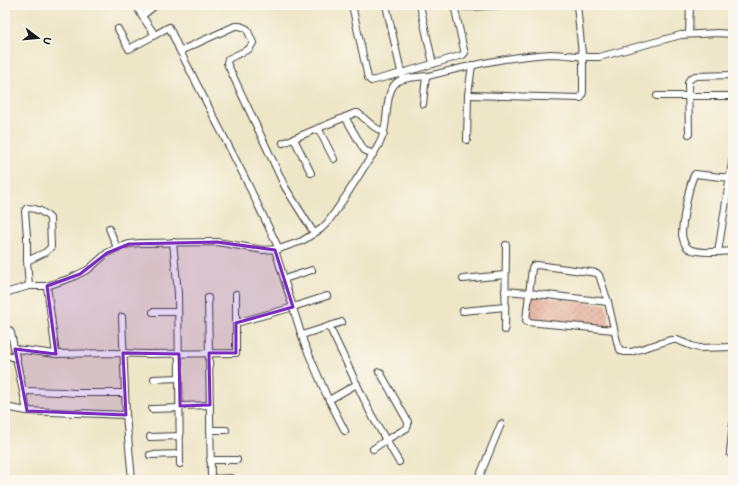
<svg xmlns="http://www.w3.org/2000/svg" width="738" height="485" font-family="Itim,sans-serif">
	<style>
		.building { fill: url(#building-cross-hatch) }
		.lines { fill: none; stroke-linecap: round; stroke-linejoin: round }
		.street-casing { stroke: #3b3a36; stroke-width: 8 }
		.street { stroke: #fff; stroke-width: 6 }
		.marked { fill: #7b2cbf; fill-opacity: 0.2; stroke: #7b2cbf; stroke-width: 3; stroke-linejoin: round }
	</style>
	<defs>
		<pattern id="building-cross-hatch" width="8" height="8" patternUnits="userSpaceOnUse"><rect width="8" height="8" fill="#e4a692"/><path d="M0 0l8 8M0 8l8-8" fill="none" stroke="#c38e7d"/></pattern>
	</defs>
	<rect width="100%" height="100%" fill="#fbf7ec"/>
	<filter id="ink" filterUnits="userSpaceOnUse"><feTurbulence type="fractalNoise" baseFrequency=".025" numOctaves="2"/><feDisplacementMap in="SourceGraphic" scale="8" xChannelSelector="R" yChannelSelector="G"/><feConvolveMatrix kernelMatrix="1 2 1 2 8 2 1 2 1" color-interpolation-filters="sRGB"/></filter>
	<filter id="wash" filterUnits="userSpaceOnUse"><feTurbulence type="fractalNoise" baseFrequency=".012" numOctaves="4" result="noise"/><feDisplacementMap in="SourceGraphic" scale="16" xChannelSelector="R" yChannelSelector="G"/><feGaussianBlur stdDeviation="0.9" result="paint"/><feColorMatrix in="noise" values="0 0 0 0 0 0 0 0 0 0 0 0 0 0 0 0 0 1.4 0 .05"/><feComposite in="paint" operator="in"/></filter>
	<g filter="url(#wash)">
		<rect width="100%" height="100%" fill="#ede6c7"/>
		<g id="blocks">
			<path class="building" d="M531,296L606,304L611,328L529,319Z"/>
		</g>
	</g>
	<g filter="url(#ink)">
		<use href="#blocks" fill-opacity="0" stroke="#3b3a36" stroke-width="1"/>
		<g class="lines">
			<g class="street-casing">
				<g id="street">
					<path d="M136,5L142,16"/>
					<path d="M156,5L142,16L155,35L169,27L180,51L244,176L279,249"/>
					<path d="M352,5L368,78L371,81L402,73L463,55L465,53L464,50L454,5"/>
					<path d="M386,5L402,76"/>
					<path d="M420,5L433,64"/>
					<path d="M454,5L468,7L502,5"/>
					<path d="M118,29L129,49L155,35"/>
					<path d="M689,34L690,5"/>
					<path d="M180,51L235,26H240L247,29L253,43L249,49L228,59L227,63L285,187L314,233"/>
					<path d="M468,95L581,98L583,92V64L577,5"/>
					<path d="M657,96H733"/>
					<path d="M423,104L426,76"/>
					<path d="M345,117L364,150L373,154"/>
					<path d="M318,128L334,159"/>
					<path d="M689,134L688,83L689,80L695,76L733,75"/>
					<path d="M294,139L311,173"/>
					<path d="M467,140L468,95L472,65"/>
					<path d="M283,143L355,113H358L373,126L384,133"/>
					<path d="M733,157L718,252L733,251"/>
					<path d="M109,228L117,248"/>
					<path d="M173,242L178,293L180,464"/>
					<path d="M275,250L304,343L326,394L345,431"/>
					<path d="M718,252C711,252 694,253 688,248C684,245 683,240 682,235C682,224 689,182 695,174L730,178"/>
					<path d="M27,261L46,252L51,247L50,218C44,212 35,208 27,208L25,211L27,236V261L29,286"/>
					<path d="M284,279L312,270"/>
					<path d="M463,279L505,275"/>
					<path d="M47,286L56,354"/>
					<path d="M505,291L529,293L608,302"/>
					<path d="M5,293L29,286H47L71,278L89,269L107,253L117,248L129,244L140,243L217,242L263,250L279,249L302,241L321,229L328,222C340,205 352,187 363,169C370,158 379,148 383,135C388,122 385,92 396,83C402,77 420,77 428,76C469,66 509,56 551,54C567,54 583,58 599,57L681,35L717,33L733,34"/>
					<path d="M208,298L211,475L214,479L230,478L236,480"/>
					<path d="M463,311L505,307"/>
					<path d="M153,312H178"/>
					<path d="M122,317L126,415L132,480"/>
					<path d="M236,323L290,308L327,296"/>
					<path d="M329,326L371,414L386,440L407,428L408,425V422L380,372H379"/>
					<path d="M5,329L9,330L11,333L27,411L126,415"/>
					<path d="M505,330L506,245"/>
					<path d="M614,330L527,322L526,320L532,268L533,266L537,265L597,273L599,275L608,302L618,346L621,351L625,352H631L670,340H677L692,346L699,348L733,347"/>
					<path d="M302,335L342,322"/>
					<path d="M15,349L56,354L113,353L149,354L236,353V294"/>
					<path d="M5,354L17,359"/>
					<path d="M154,379L179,378"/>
					<path d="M24,391L63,392L74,393H125"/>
					<path d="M329,400L357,384"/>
					<path d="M180,406L210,405"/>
					<path d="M5,407L27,411"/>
					<path d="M152,409L180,408"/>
					<path d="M733,424L730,452V454L733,455"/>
					<path d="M210,430H226"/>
					<path d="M150,437L180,436"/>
					<path d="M373,449L386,440L399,462"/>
					<path d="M150,455L180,454"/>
					<path d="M210,460H237"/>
					<path d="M478,480L501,424"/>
				</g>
			</g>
			<use href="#street" class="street"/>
		</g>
	</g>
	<path class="marked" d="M217,242L275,250L293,307L236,323V353H209L210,405L180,406L179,354L123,353L126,415L27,411L15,349L56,354L47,286L80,274L107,253L129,244Z"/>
	<rect width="738" height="485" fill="none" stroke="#fbf7ec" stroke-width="20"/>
	<g transform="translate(38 38) rotate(106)" stroke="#fbf7ec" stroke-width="3" paint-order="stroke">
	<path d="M0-3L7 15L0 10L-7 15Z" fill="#1c1c1c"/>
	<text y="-6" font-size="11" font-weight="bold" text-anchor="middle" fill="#1c1c1c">U</text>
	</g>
</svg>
